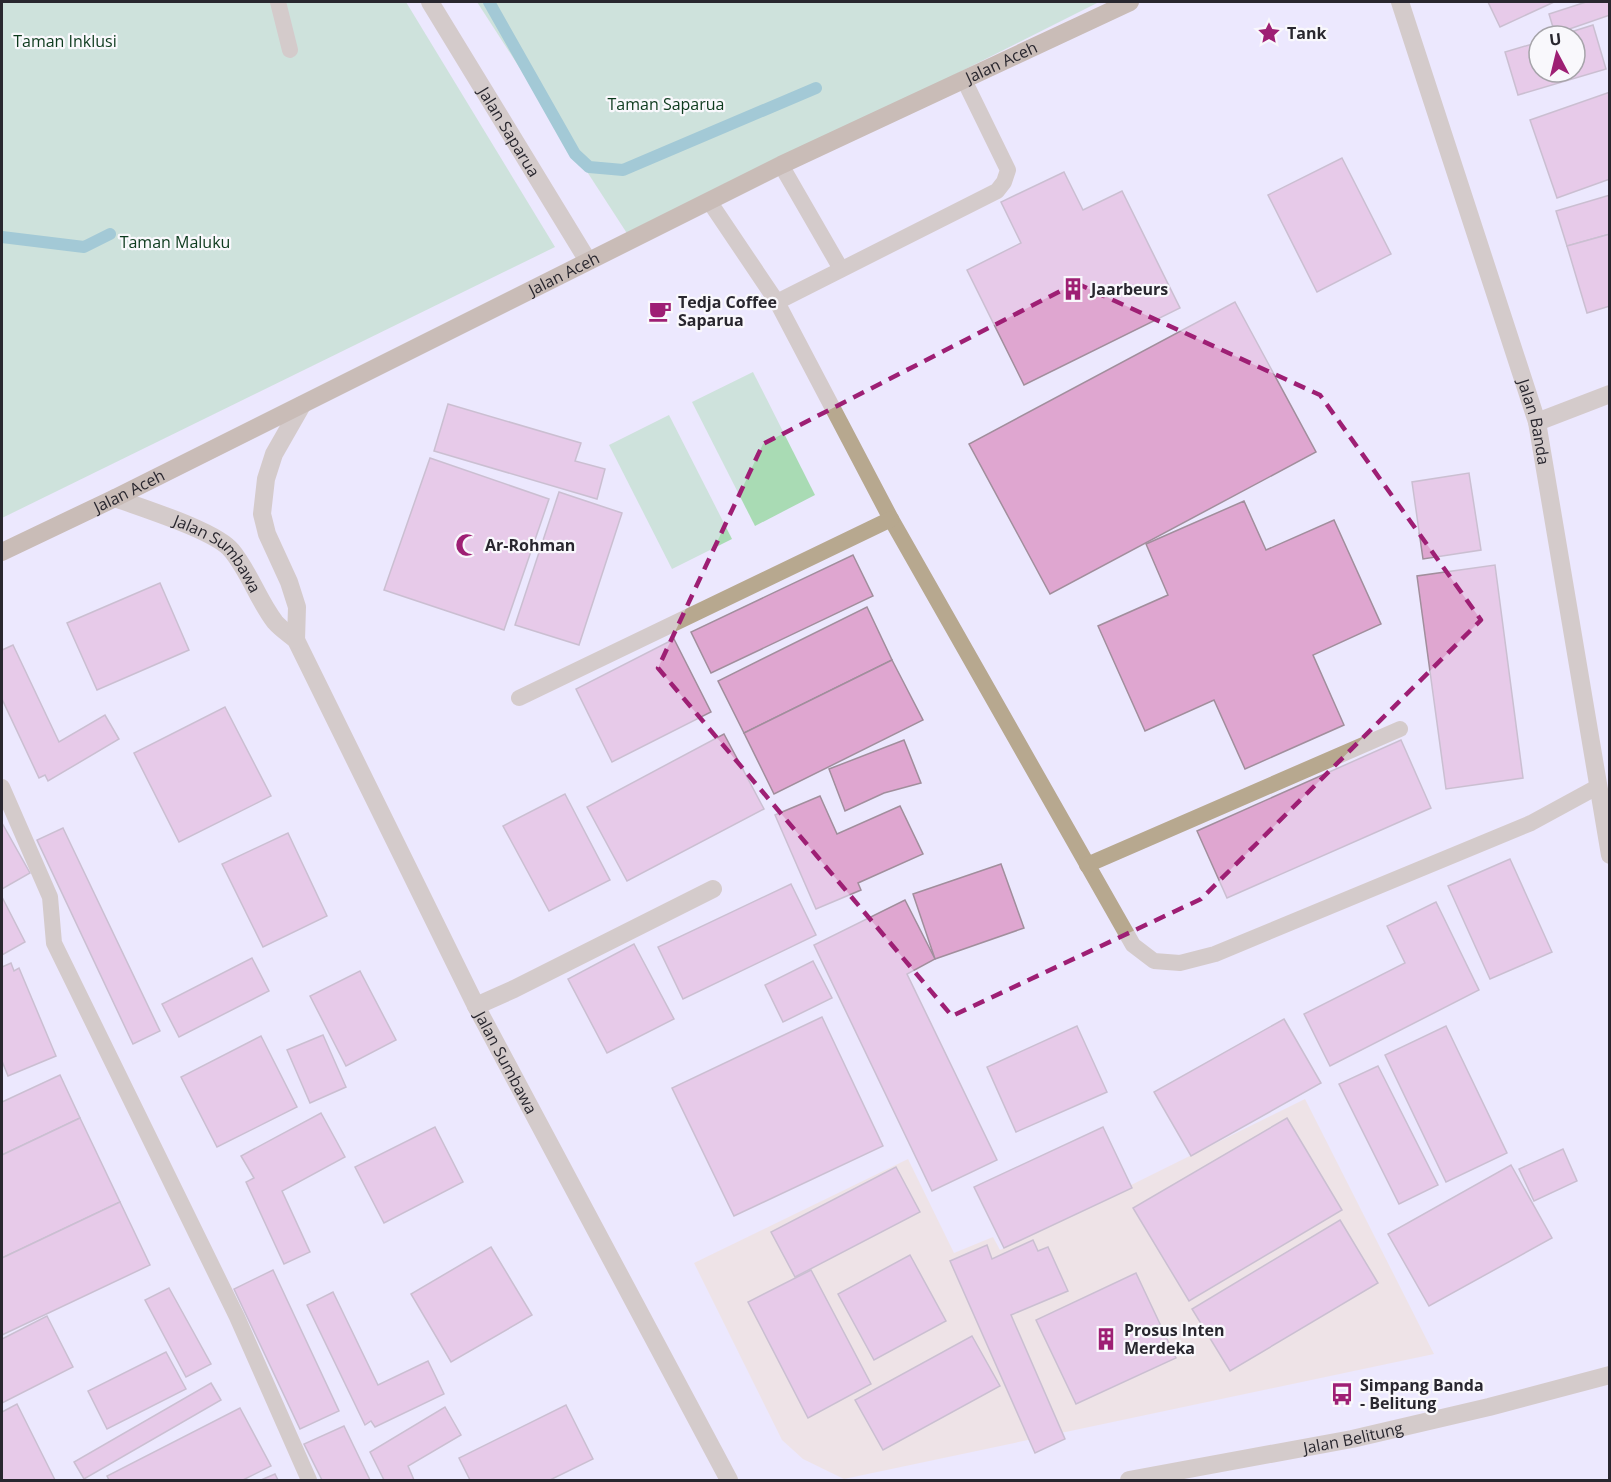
<svg xmlns="http://www.w3.org/2000/svg" width="1611" height="1482" font-family="'Open Sans',sans-serif">
	<style>
		.commercial { fill: #f0decd }
		.green { fill: #a9dbb4 }
		.lines { fill: none; stroke-linecap: round; stroke-linejoin: round }
		.stream { stroke: #49a5a6; stroke-width: 12 }
		.building { fill: #dfa6d0; stroke: #a18e9c; stroke-width: 1.5 }
		.service { stroke: #b7a88f; stroke-width: 16 }
		.minor { stroke: #b7a88f; stroke-width: 18 }
		.tertiary { stroke: #b7a88f; stroke-width: 18 }
		.secondary { stroke: #9d8762; stroke-width: 18 }
		.marked { fill: none; stroke: #9e1f74; stroke-width: 4.5; stroke-dasharray: 12 8; stroke-linejoin: round }
		.labels { text-anchor: middle; dominant-baseline: central; stroke-width: 4.5; stroke-linejoin: round; paint-order: stroke }
		.poi-label { font-size: 16px; font-weight: bold; fill: #29272f; stroke: #f9f8fc; text-anchor: start }
		.park-label { font-size: 16px; fill: #0d3a1d; stroke: #f9f8fc }
		.street-label { font-size: 16px; fill: #29272f; stroke: #f9f8fc }
	</style>
	<rect width="100%" height="100%" fill="#ece8fe"/>
	<path class="commercial" d="M1305,1099L1434,1354L844,1479L803,1459L782,1440L694,1263L908,1159L954,1253L993,1237L1000,1250Z"/>
	<g class="green">
		<path d="M2,2H406L555,247L2,518Z"/>
		<path d="M477,2H1099L630,238Z"/>
		<path d="M753,372L815,495L755,526L692,402Z"/>
		<path d="M669,415L732,539L672,569L609,445Z"/>
	</g>
	<g class="lines">
		<g class="stream">
			<path d="M489,2L575,154L589,167L623,170L816,88"/>
			<path d="M2,237L84,247L110,234"/>
		</g>
	</g>
	<g class="building">
		<path d="M1488,2H1554L1500,27Z"/>
		<path d="M1586,2H1610V15L1555,34L1549,14Z"/>
		<path d="M1593,25L1606,69L1518,95L1505,52L1539,42V72H1575V36H1558Z"/>
		<path d="M1610,92V179L1557,198L1530,120Z"/>
		<path d="M1342,158L1391,254L1317,292L1268,195Z"/>
		<path d="M1064,172L1083,210L1122,191L1180,308L1024,385L967,270L1021,243L1001,202Z"/>
		<path d="M1610,195V234L1567,246L1556,211Z"/>
		<path d="M1610,234V306L1587,313L1567,246Z"/>
		<path d="M1235,302L1316,452L1050,594L969,444Z"/>
		<path d="M448,404L581,443L575,461L605,469L597,499L434,451Z"/>
		<path d="M430,458L549,499L504,630L384,590Z"/>
		<path d="M1469,473L1481,550L1423,559L1412,482Z"/>
		<path d="M559,492L622,513L579,645L515,625Z"/>
		<path d="M1244,501L1266,550L1334,520L1381,624L1313,655L1344,725L1245,769L1214,700L1145,731L1098,626L1168,595L1146,544Z"/>
		<path d="M853,555L873,596L711,673L691,632Z"/>
		<path d="M1495,565L1523,778L1446,789L1417,576Z"/>
		<path d="M160,583L189,650L97,690L67,623Z"/>
		<path d="M867,607L892,660L744,733L718,681Z"/>
		<path d="M674,639L711,712L612,762L576,689Z"/>
		<path d="M13,645L59,742L105,715L119,739L48,781L45,775L39,778L2,699V650Z"/>
		<path d="M892,660L923,720L774,794L744,733Z"/>
		<path d="M225,707L271,796L179,842L134,753Z"/>
		<path d="M724,734L764,809L627,881L587,807Z"/>
		<path d="M904,740L921,783L884,793L845,811L829,769Z"/>
		<path d="M1401,740L1431,808L1227,898L1197,831Z"/>
		<path d="M565,794L610,880L549,911L503,826Z"/>
		<path d="M820,796L837,834L900,806L923,854L858,883L861,890L816,909L775,815Z"/>
		<path d="M2,823L30,873L2,889Z"/>
		<path d="M63,828L160,1031L133,1044L37,840Z"/>
		<path d="M288,833L327,916L263,947L222,864Z"/>
		<path d="M1510,859L1552,952L1490,979L1448,886Z"/>
		<path d="M1001,864L1024,928L935,959L913,894Z"/>
		<path d="M791,884L816,935L683,999L658,947Z"/>
		<path d="M2,897L25,942L2,955Z"/>
		<path d="M905,900L935,959L907,974L997,1160L932,1191L814,945Z"/>
		<path d="M1436,902L1479,990L1330,1066L1304,1014L1405,963L1387,926Z"/>
		<path d="M634,944L674,1019L607,1053L568,979Z"/>
		<path d="M252,958L269,991L179,1037L162,1004Z"/>
		<path d="M813,961L832,998L783,1022L765,985Z"/>
		<path d="M11,963L14,971L19,968L56,1056L8,1076L2,1061V967Z"/>
		<path d="M360,971L396,1040L346,1066L310,996Z"/>
		<path d="M822,1017L883,1146L734,1216L672,1088Z"/>
		<path d="M1284,1019L1321,1083L1191,1156L1154,1092Z"/>
		<path d="M1077,1026L1107,1092L1016,1132L987,1067Z"/>
		<path d="M1446,1026L1507,1153L1446,1182L1385,1055Z"/>
		<path d="M323,1035L346,1087L310,1103L287,1050Z"/>
		<path d="M261,1036L297,1107L217,1147L181,1077Z"/>
		<path d="M1378,1066L1438,1185L1399,1204L1339,1084Z"/>
		<path d="M60,1075L80,1118L2,1155V1102Z"/>
		<path d="M321,1113L345,1157L282,1191L310,1252L284,1264L246,1182L254,1178L241,1156Z"/>
		<path d="M80,1118L120,1202L2,1258V1155Z"/>
		<path d="M1287,1118L1342,1210L1189,1301L1133,1208Z"/>
		<path d="M435,1127L463,1182L384,1223L355,1167Z"/>
		<path d="M1103,1127L1132,1188L1004,1248L974,1187Z"/>
		<path d="M1563,1149L1577,1181L1534,1201L1519,1169Z"/>
		<path d="M1511,1165L1552,1238L1429,1306L1388,1234Z"/>
		<path d="M896,1167L920,1212L795,1277L771,1232Z"/>
		<path d="M120,1202L150,1265L2,1335V1258Z"/>
		<path d="M1340,1220L1378,1283L1230,1371L1192,1309Z"/>
		<path d="M1033,1240L1038,1251L1048,1247L1068,1291L1011,1315L1065,1439L1035,1453L950,1261L987,1245L992,1259Z"/>
		<path d="M491,1247L532,1315L451,1362L411,1294Z"/>
		<path d="M910,1255L946,1321L874,1360L838,1294Z"/>
		<path d="M273,1270L339,1411L300,1429L234,1289Z"/>
		<path d="M811,1270L871,1384L808,1418L748,1302Z"/>
		<path d="M1136,1273L1176,1358L1076,1404L1036,1320Z"/>
		<path d="M169,1288L211,1364L186,1377L145,1300Z"/>
		<path d="M333,1292L378,1385L428,1361L444,1394L375,1427L371,1421L365,1425L307,1305Z"/>
		<path d="M47,1316L73,1367L2,1403V1339Z"/>
		<path d="M972,1336L1000,1386L883,1450L855,1400Z"/>
		<path d="M166,1352L186,1389L107,1429L88,1391Z"/>
		<path d="M211,1383L221,1400L84,1479L74,1462Z"/>
		<path d="M17,1404L55,1480H2V1412Z"/>
		<path d="M566,1405L593,1459L550,1480H470L459,1458Z"/>
		<path d="M445,1407L461,1435L408,1466L414,1480H384L370,1452Z"/>
		<path d="M240,1408L271,1466L243,1480H109L107,1476Z"/>
		<path d="M344,1426L370,1480H322L304,1444Z"/>
		<path d="M275,1474L278,1480H261Z"/>
	</g>
	<g class="lines">
		<g class="service">
			<path d="M278,2L290,50"/>
			<path d="M781,165L841,269"/>
			<path d="M709,201L777,302L891,519L1133,945L1154,961L1180,963L1215,954L1531,823L1599,786"/>
			<path d="M777,302L997,191L1004,182L1008,170L964,80"/>
			<path d="M519,698L891,519"/>
			<path d="M2,787L50,897L54,943L237,1317L309,1480"/>
			<path d="M1087,865L1400,729"/>
		</g>
		<g class="minor">
			<path id="s1" d="M430,2L588,261"/>
			<path d="M1537,422L1610,394"/>
			<path d="M476,1006L514,989L713,889"/>
		</g>
		<g class="tertiary">
			<path id="s2" d="M1400,2L1537,422L1610,855"/>
			<path id="s3" d="M115,498C142,508 217,531 232,551C250,573 258,600 275,622C281,629 289,634 296,640L476,1006L729,1480"/>
			<path d="M296,640L297,607L289,582L267,534L262,514L266,479L274,454L302,405"/>
			<path id="s4" d="M1129,1480L1352,1439L1489,1407L1610,1375"/>
		</g>
		<path class="secondary" id="s5" d="M2,552L115,498L781,165L1130,2"/>
	</g>
	<path d="M0 0H1611V1482H0ZM1076,283L1320,395L1481,620L1201,899L952,1016L658,668L763,444Z" fill="#ece8fe" fill-opacity=".55" fill-rule="evenodd"/>
	<path class="marked" d="M1076,283L1320,395L1481,620L1201,899L952,1016L658,668L763,444Z"/>
	<defs>
		<g id="sight-bare" transform="scale(1.8)"><path d="M0-6L1.8-2.2L6-1.7L2.9 1.2L3.7 5.4L0 3.3L-3.7 5.4L-2.9 1.2L-6-1.7L-1.8-2.2Z" fill="#9e1f74" stroke="#f9f8fc" stroke-width="2.5" paint-order="stroke"/></g>
		<g id="building-bare" transform="scale(1.8)"><path d="M-4-6H4V6H1V3H-1V6H-4ZM-2.5-4.3h1.7v1.8h-1.7ZM.8-4.3h1.7v1.8H.8ZM-2.5-1h1.7V.8h-1.7ZM.8-1h1.7V.8H.8Z" fill="#9e1f74" stroke="#f9f8fc" stroke-width="2.5" paint-order="stroke"/></g>
		<g id="cafe-bare" transform="scale(1.8)"><path d="M-5.5-4.5H6V0H3Q3 3.5 0 3.5H-2.5Q-5.5 3.5-5.5 0ZM3-3.2v2h1.7v-2ZM-6 4.5H4V6H-6Z" fill="#9e1f74" stroke="#f9f8fc" stroke-width="2.5" paint-order="stroke"/></g>
		<g id="mosque-bare" transform="scale(1.8)"><path d="M3.5-4.9A6 6 0 1 0 3.5 4.9A5 5 0 1 1 3.5-4.9Z" fill="#9e1f74" stroke="#f9f8fc" stroke-width="2.5" paint-order="stroke"/></g>
		<g id="bus-bare" transform="scale(1.8)"><path d="M-5-6H5V4H4V6H2V4H-2V6H-4V4H-5ZM-3.5-4V0h7V-4ZM-3.5 1.2v1.5H-2V1.2ZM2 1.2v1.5H3.5V1.2Z" fill="#9e1f74" stroke="#f9f8fc" stroke-width="2.5" paint-order="stroke"/></g>
	</defs>
	<g fill-rule="evenodd">
		<use href="#sight-bare" x="1269" y="33"/>
		<use href="#building-bare" x="1073" y="289"/>
		<use href="#cafe-bare" x="660" y="311"/>
		<use href="#mosque-bare" x="467" y="545"/>
		<use href="#building-bare" x="1106" y="1339"/>
		<use href="#bus-bare" x="1342" y="1394"/>
	</g>
	<g class="labels">
		<g class="poi-label">
			<text x="1287" y="33">Tank</text>
			<text x="1091" y="289">Jaarbeurs</text>
			<text x="678" y="302">Tedja Coffee<tspan x="678" dy="18">Saparua</tspan></text>
			<text x="485" y="545">Ar-Rohman</text>
			<text x="1124" y="1330">Prosus Inten<tspan x="1124" dy="18">Merdeka</tspan></text>
			<text x="1360" y="1385">Simpang Banda<tspan x="1360" dy="18">- Belitung</tspan></text>
		</g>
		<g class="park-label">
			<text x="65" y="41">Taman Inklusi</text>
			<text x="666" y="104">Taman Saparua</text>
			<text x="175" y="242">Taman Maluku</text>
		</g>
		<g class="street-label">
			<text stroke="none"><textPath href="#s5" startOffset="1113">Jalan Aceh</textPath></text>
			<text stroke="none"><textPath href="#s1" startOffset="152">Jalan Saparua</textPath></text>
			<text stroke="none"><textPath href="#s5" startOffset="627">Jalan Aceh</textPath></text>
			<text stroke="none"><textPath href="#s2" startOffset="441">Jalan Banda</textPath></text>
			<text stroke="none"><textPath href="#s5" startOffset="141">Jalan Aceh</textPath></text>
			<text stroke="none"><textPath href="#s3" startOffset="120">Jalan Sumbawa</textPath></text>
			<text stroke="none"><textPath href="#s3" startOffset="712">Jalan Sumbawa</textPath></text>
			<text stroke="none"><textPath href="#s4" startOffset="228">Jalan Belitung</textPath></text>
		</g>
	</g>
	<rect width="1611" height="1482" fill="none" stroke="#29272f" stroke-width="6"/>
	<g transform="translate(1557 54) rotate(353)"><circle r="28" fill="#f9f8fc" stroke="#a6a4aa" stroke-width="1.5"/>
	<path d="M0-4.5L10 22L0 15L-10 22Z" fill="#9e1f74"/>
	<text y="-9" font-size="16" font-weight="bold" text-anchor="middle" fill="#29272f">U</text>
	</g>
</svg>
